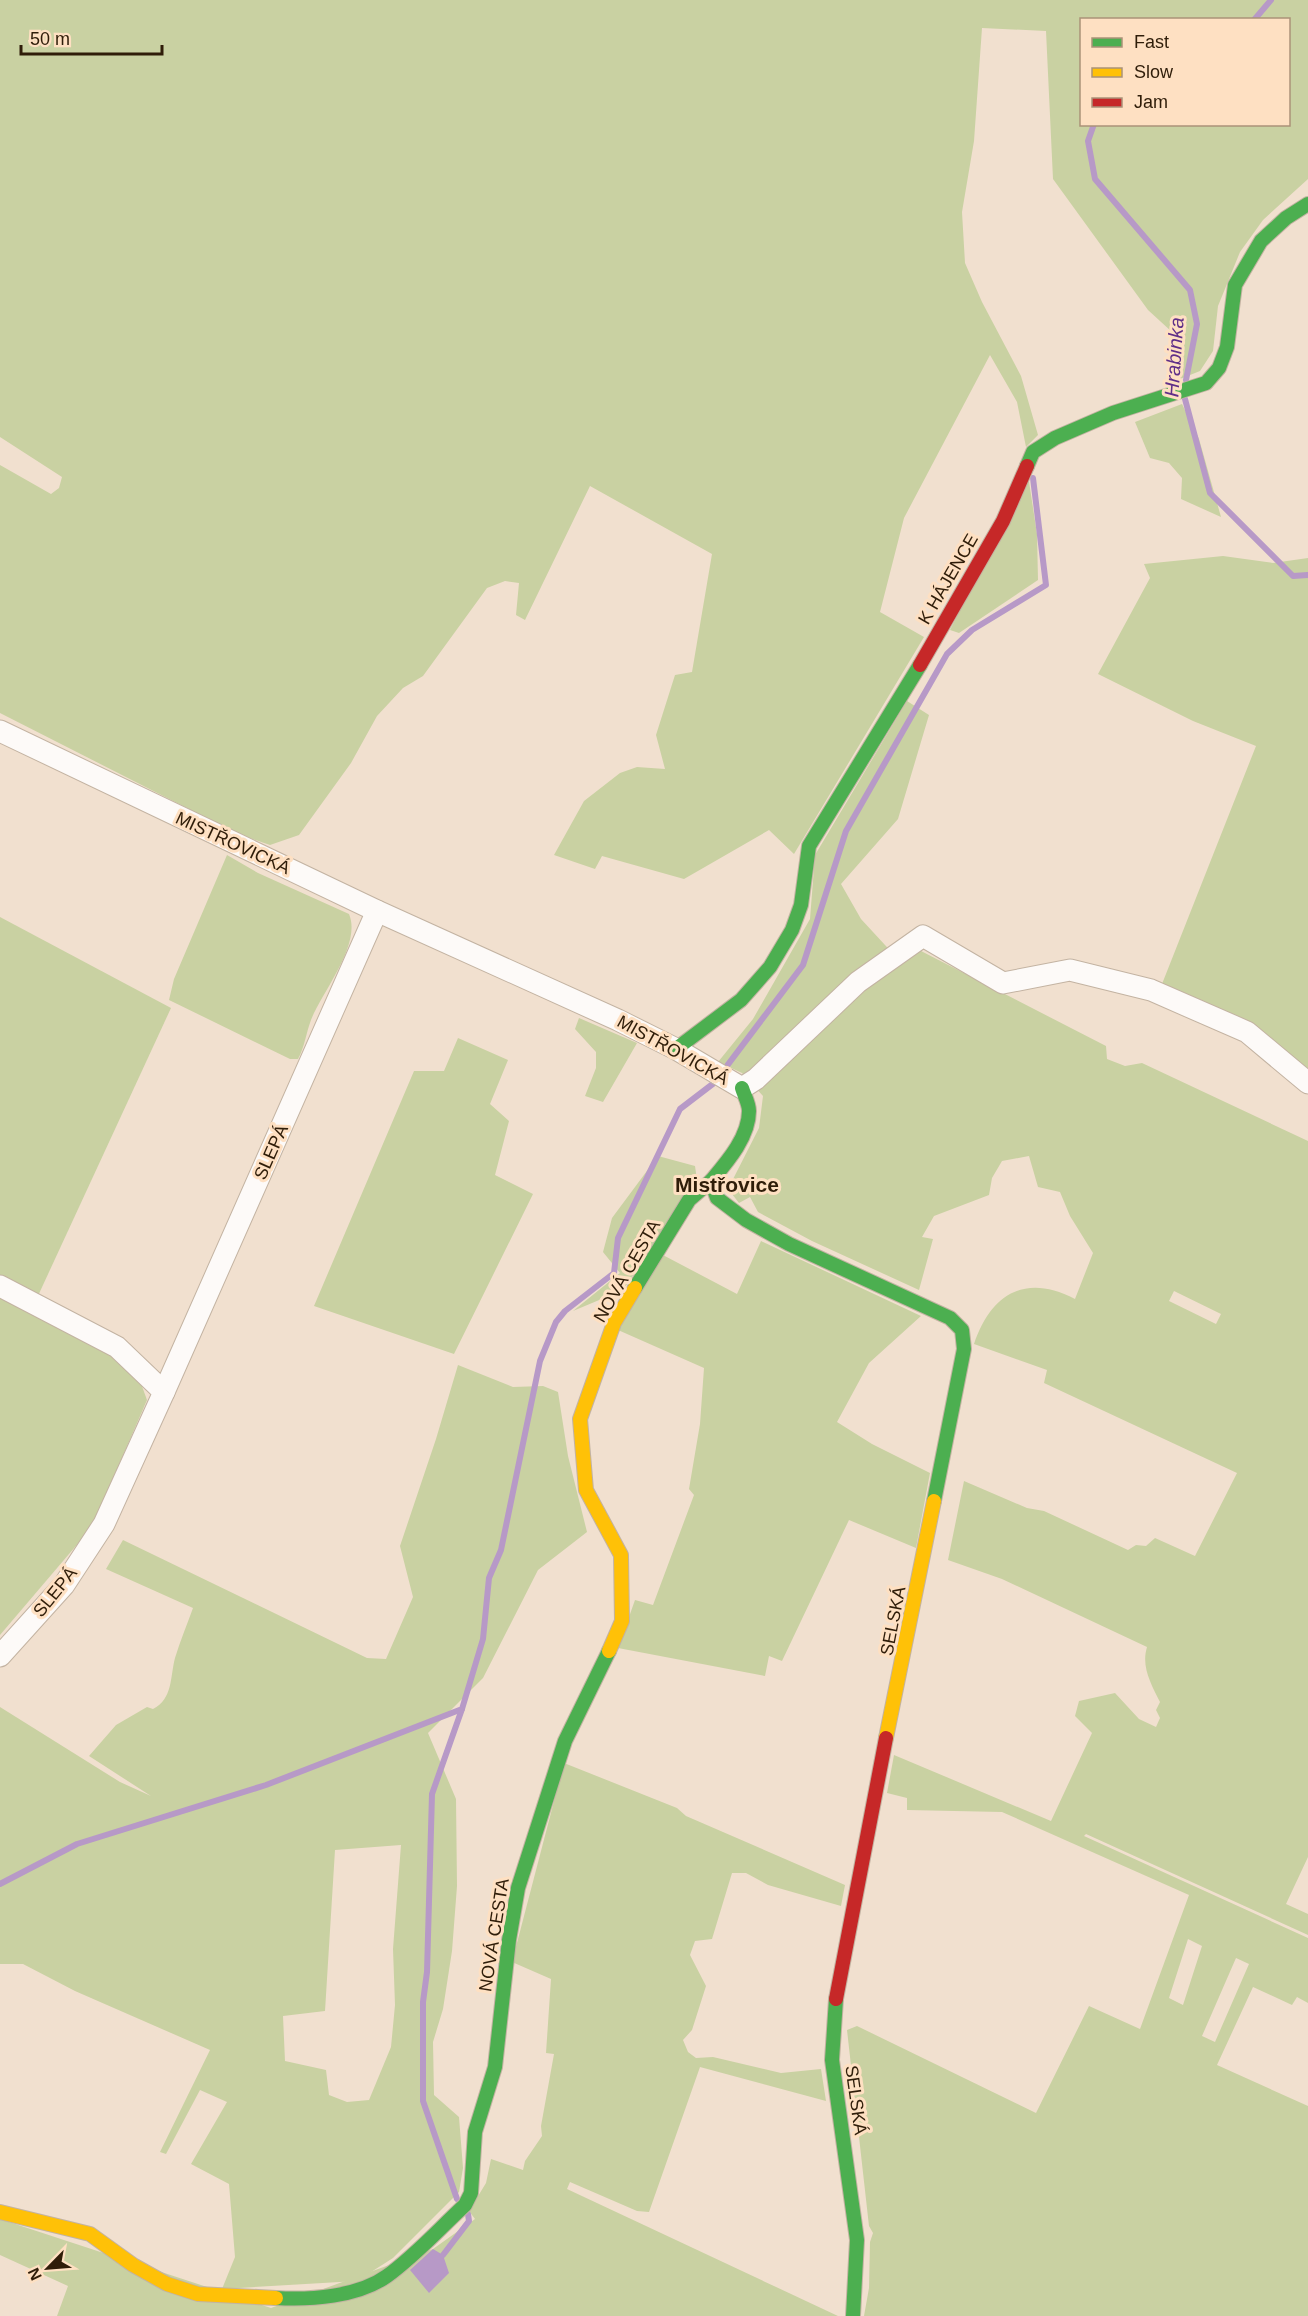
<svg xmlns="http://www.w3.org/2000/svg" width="1308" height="2316" font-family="Helvetica,sans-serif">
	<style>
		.green { fill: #c9d1a2; fill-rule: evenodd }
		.water { fill: #b799c7 }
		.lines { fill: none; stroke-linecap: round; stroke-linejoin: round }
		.stream { stroke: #b799c7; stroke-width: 6 }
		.street-casing { stroke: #c3b3a2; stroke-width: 23 }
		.fast-casing { stroke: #c3b3a2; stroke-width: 16 }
		.slow-casing { stroke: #c3b3a2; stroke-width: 16 }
		.jam-casing { stroke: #c3b3a2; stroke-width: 16 }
		.street { stroke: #fdfaf8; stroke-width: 21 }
		.fast { stroke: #4caf50; stroke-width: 14 }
		.slow { stroke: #ffc107; stroke-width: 14 }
		.jam { stroke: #c62828; stroke-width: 14 }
		.labels { text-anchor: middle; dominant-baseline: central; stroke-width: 6; stroke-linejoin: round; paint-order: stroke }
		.street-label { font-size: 18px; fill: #2f1d09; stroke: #fee0c2 }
		.water-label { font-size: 20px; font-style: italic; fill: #602f88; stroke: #fee0c2 }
		.quarter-label { font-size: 21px; font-weight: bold; fill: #2f1d09; stroke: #fee0c2 }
	</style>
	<rect width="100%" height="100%" fill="#f1e0cf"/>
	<g class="green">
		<path d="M0,0H1308V179L1263,220L1240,252L1218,306L1213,351L1200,371L1170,383L1184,343L1148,310L1053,179L1046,31L982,28L974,141L962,212L965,263L982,302L1021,376L1038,435L1026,447L1017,402L990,355L904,518L880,612L924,637L794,854L769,830L684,879L602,856L595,869L554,855L584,801L620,773L637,767L665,769L656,735L675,675L692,672L712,554L590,486L525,620L516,615L519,583L505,581L487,588L423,676L403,688L377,716L351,763L299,835L270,845L238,834L0,713V465L51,494L59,488L62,477L0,437ZM1082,20H1288V124H1082Z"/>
		<path d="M1182,404L1199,439L1221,517L1181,499L1182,478L1169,463L1150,458L1135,422Z"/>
		<path d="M1028,475L1037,534L1038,580L959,633L950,630Z"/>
		<path d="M1223,556L1273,563L1308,558V1075L1162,984L1256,746L1193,721L1098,674L1150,578L1144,564Z"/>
		<path d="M907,701L929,715L898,819L841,884L861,919L897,958L921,951L1106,1046L1107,1059L1125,1066L1142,1063L1308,1141V1857L1286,1904L1308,1914V1935L1086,1834L1084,1836L1308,1938V2003L1297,1997L1292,2005L1253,1987L1217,2065L1308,2106V2316H864L869,2288L870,2242L873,2233L869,2226L847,2030L857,2026L1036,2113L1089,2006L1140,2029L1189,1895L1002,1812L907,1810V1798L887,1793L894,1755L1051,1821L1092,1733L1075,1716L1079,1701L1115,1693L1139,1719L1156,1727L1160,1718L1156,1710L1160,1702C1151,1684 1141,1667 1147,1647L1002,1579L948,1560L964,1481L1027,1508L1044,1511L1128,1550L1136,1545L1146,1546L1155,1538L1195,1556L1237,1473L1044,1383L1047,1370L974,1344C991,1294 1025,1273 1075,1299L1093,1253L1070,1216L1060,1192L1038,1187L1029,1156L1002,1161L992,1178L989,1195L934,1216L922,1237L933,1239L919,1290L812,1241L758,1212L750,1197L739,1203L728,1189L759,1128L763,1096L742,1073L718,1062L753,1019L810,919L815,855ZM1174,1291L1221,1314L1216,1324L1169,1301ZM1188,1939L1202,1946L1183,2005L1169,1998ZM1236,1958L1249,1964L1215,2042L1202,2036Z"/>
		<path d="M227,855L258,873L349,914C362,944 322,992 311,1020C306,1033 305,1046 298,1059H290L169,1000L174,979Z"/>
		<path d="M0,917L171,1008L37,1298L0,1280Z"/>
		<path d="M579,1018L637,1043L603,1102L585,1096L596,1068V1052L575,1029Z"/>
		<path d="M458,1038L508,1060L490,1104L509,1121L495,1175L533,1194L454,1354L314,1306L414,1071H444Z"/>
		<path d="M658,1156L695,1166L697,1180L623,1290L573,1311L620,1273L603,1252L612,1218Z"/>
		<path d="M761,1241L921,1316L869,1363L837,1422L872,1444L930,1473L916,1548L849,1520L782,1661L769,1656L765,1676L618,1648L635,1600L653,1605L694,1495L689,1489L700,1424L704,1368L618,1330L661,1254L737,1294Z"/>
		<path d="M0,1298L117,1359L139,1378L147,1400L92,1527L0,1635Z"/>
		<path d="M458,1365L513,1387L543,1386L558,1392L568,1456L587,1532L538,1570L483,1678L428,1733L456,1799L457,1886L452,1951L443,2009L433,2042L434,2095L459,2117L463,2168L459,2192L393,2258L357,2281L222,2289L235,2257L229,2184L191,2164L227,2102L200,2090L166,2154L160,2152L210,2050L75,1991L23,1964H0V1707L120,1782L151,1796L89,1756L116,1725L147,1707L153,1709C173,1699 170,1677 175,1658C180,1641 187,1625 193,1608L106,1569L123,1540L367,1658L386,1659L413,1597L400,1546L436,1439ZM401,1845L393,1949L395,2005L391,2047L369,2100L347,2102L329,2095L326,2070L285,2061L283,2016L325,2011L335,1850Z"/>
		<path d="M564,1763L677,1808L686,1816L845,1885L841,1906L768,1885L746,1873H732L712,1939L695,1941L690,1955L706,1986L692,2030L683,2040L688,2052L696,2058L713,2057L781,2073L821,2069L826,2101L700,2067L649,2212L637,2211L570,2182L567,2189L838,2316H57L68,2286L0,2255V2219L271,2308L433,2249L475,2219L469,2211L486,2183L491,2159L523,2170L525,2161L542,2136L541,2126L554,2054L546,2053L551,1979L512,1962Z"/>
	</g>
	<path class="water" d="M433,2249L443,2255L449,2273L429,2293L410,2270Z"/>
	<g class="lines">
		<g class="stream">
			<path d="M1254,20L1271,0"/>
			<path d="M1094,124L1088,141L1095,179L1190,290L1197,324L1186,380"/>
			<path d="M1185,399L1210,493L1293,576L1308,575"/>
			<path d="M0,1884L77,1844L266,1785L462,1709L483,1639L489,1578L501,1550L540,1361L556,1322L565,1311L614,1273L618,1238L680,1109L714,1083L803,965L846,831L947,654L972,630L1046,585L1033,478"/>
			<path d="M457,2199L423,2101V2002L427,1972L432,1794L462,1709"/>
			<path d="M443,2255L469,2221L468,2214"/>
		</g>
		<g class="street-casing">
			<g id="street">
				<path d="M0,731L377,911L618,1020L676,1049L742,1088L756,1079L858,982L923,936L1003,983L1070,970L1151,990L1247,1032L1308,1083"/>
				<path d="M0,1286L117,1347L164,1392L104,1524L64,1585L0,1656"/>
				<path d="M164,1392L377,911"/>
			</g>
		</g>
		<g class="fast-casing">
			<g id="fast">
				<path d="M1027,466L1033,452L1055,438L1113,413L1206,383L1219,368L1227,347L1235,285L1261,241L1286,218L1308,204"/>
				<path d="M676,1049L741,1000L770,967L792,930L801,905L809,846L920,665"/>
				<path d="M742,1088C744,1095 749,1103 749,1111C749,1137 727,1162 711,1181L717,1198L746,1220L789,1244L950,1318L962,1330L964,1349L934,1501"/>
				<path d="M635,1288L689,1200L711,1181"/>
				<path d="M836,1999L832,2060L857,2240L853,2316"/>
				<path d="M276,2298C310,2300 358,2297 387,2276C415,2256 440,2228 465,2205L471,2193L475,2132L495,2067L509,1940L518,1888L565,1741L609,1651"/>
			</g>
		</g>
		<g class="slow-casing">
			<g id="slow">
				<path d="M609,1651L622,1621L621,1555L586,1490L580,1419L614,1323L635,1288"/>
				<path d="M886,1738L934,1501"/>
				<path d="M0,2212L90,2234L133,2265L167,2284L198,2294L276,2298"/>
			</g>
		</g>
		<g class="jam-casing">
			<g id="jam">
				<path d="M920,665L1003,521L1027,466"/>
				<path d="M836,1999L886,1738"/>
			</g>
		</g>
		<use href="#street" class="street"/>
		<use href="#fast" class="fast"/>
		<use href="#slow" class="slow"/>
		<use href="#jam" class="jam"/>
	</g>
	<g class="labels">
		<g class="street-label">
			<text transform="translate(948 579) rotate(-60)">K HÁJENCE</text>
			<text transform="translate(233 843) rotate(25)">MISTŘOVICKÁ</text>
			<text transform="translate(673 1050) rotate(29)">MISTŘOVICKÁ</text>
			<text transform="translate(271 1152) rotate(-66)">SLEPÁ</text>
			<text transform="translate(627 1271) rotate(-60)">NOVÁ CESTA</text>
			<text transform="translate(55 1592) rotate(-51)">SLEPÁ</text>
			<text transform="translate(893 1621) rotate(-79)">SELSKÁ</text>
			<text transform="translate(494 1935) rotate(-81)">NOVÁ CESTA</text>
			<text transform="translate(856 2100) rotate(82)">SELSKÁ</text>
		</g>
		<g class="water-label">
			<text transform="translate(1174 357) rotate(-86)">Hrabinka</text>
		</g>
		<g class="quarter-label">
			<text x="727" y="1184">Mistřovice</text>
		</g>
	</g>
	<rect x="1080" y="18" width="210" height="108" fill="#fee0c2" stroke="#ab9278" stroke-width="1.5"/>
	<rect x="1092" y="38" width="30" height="9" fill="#4caf50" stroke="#ab9278" stroke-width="1.5"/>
	<text x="1134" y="48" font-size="18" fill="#2f1d09">Fast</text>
	<rect x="1092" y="68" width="30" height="9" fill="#ffc107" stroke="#ab9278" stroke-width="1.5"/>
	<text x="1134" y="78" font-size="18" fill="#2f1d09">Slow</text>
	<rect x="1092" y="98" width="30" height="9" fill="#c62828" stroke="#ab9278" stroke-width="1.5"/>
	<text x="1134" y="108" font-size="18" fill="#2f1d09">Jam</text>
	<g transform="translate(48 2268) rotate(245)" stroke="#fee0c2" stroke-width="4.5" paint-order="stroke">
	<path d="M0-4.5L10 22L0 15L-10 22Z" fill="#2f1d09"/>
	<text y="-9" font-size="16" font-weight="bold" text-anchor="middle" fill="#2f1d09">N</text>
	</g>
	<path d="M21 45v9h141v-9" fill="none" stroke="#2f1d09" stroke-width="3"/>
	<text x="30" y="45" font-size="18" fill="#2f1d09" stroke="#fee0c2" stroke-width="4.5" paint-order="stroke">50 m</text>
</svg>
